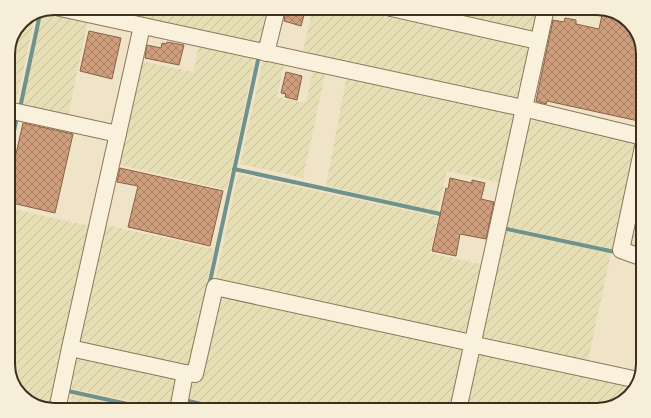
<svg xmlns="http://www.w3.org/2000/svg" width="651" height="418" font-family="'Noto Serif',serif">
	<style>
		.farmland { fill: url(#farmland-furrows) }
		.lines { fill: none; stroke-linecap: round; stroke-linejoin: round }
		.stream { stroke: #6f938a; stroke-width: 4 }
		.building { fill: url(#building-cross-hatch); stroke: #8d5f41 }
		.minor-casing { stroke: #8d765c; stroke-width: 18 }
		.minor { stroke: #faf1dc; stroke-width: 16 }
		.rim { fill: none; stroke: #3d2e20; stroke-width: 2 }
	</style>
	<defs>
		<pattern id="farmland-furrows" width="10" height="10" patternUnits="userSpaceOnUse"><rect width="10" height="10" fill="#e6deb5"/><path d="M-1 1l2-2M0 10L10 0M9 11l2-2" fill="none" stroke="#c6bf9b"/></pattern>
		<pattern id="building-cross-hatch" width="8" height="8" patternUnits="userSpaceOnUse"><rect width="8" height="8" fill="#cf9f7d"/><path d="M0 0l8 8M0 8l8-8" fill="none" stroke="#a98266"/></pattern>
	</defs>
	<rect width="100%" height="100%" fill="#f0e4c8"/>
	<g class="farmland">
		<path d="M85,8H267L259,45Z"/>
		<path d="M313,8H352L395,19L533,47L519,100L302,55Z"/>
		<path d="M409,8H542L536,31L528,35Z"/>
		<path d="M554,8H597L600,9L598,17Z"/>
		<path d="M47,11L88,20L67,120L21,110L42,13Z"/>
		<path d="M35,16L15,108L8,106V51L22,21Z"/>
		<path d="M199,45L255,57L227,190L116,164L138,60L193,72Z"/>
		<path d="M263,60L284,64L277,97L306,103L313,71L325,74L303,178L240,164Z"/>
		<path d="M347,75L512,114L515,119L502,183L447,171L438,211L326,186Z"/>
		<path d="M528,118L636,142L640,147L618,250L505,226Z"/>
		<path d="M643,160V256L626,243Z"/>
		<path d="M238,174L438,217L430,253L485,265L470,335L215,282Z"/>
		<path d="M8,208L94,227L54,410L29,402L8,367Z"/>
		<path d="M102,224L214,249L188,371L75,346Z"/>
		<path d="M504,231L611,253L587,365L480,340Z"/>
		<path d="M216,293L467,348L453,410H244L188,398Z"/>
		<path d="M479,350L637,383L635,389L620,404L597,410H466Z"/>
		<path d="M72,353L182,377L172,410L65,387Z"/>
		<path d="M72,395L141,410H68Z"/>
	</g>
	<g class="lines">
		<g class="stream">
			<path d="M362,8L391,15"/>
			<path d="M20,108L40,14"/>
			<path d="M8,159L17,117"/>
			<path d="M234,169L445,215"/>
			<path d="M507,229L615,252"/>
			<path d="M209,286L258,60"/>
			<path d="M67,394L68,391L155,410"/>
			<path d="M184,400L228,410"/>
		</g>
	</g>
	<g class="building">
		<path d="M286,8H306L301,26L284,21Z"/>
		<path d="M603,10L622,16L643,51V122L547,101L546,104L536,101L553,20L564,22L565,18L576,20V24L599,29Z"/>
		<path d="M89,31L121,38L112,79L80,71Z"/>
		<path d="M167,42L184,45L179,65L145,58L147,45L161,48L162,43L166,44Z"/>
		<path d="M286,72L302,76L297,100L285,97L286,94L281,93Z"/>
		<path d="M23,123L73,134L55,213L8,202V189Z"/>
		<path d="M120,168L223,191L210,246L128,227L138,186L117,182Z"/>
		<path d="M450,178L472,183V180L485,183L481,199L494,202L486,239L460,234L456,256L432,251L446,188L448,189Z"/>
	</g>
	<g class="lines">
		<g class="minor-casing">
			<g id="minor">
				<path d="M60,8L523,108L643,137"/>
				<path d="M391,8L538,41"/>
				<path d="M266,53L277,8"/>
				<path d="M8,110L118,134"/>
				<path d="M643,147L621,250L643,258"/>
				<path d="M70,348L142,26"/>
				<path d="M185,373L195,374L215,287L472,343L480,346L638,380"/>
				<path d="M57,410L70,348L185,373L178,410"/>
				<path d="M458,410L546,8"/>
			</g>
		</g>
		<use href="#minor" class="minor"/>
	</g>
	<path d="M0 0H651V418H0ZM54 15H597A39 39 0 0 1 636 54V364A39 39 0 0 1 597 403H54A39 39 0 0 1 15 364V54A39 39 0 0 1 54 15Z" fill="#f7eed8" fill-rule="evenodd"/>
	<path class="rim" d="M54 15H597A39 39 0 0 1 636 54V364A39 39 0 0 1 597 403H54A39 39 0 0 1 15 364V54A39 39 0 0 1 54 15Z"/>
</svg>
